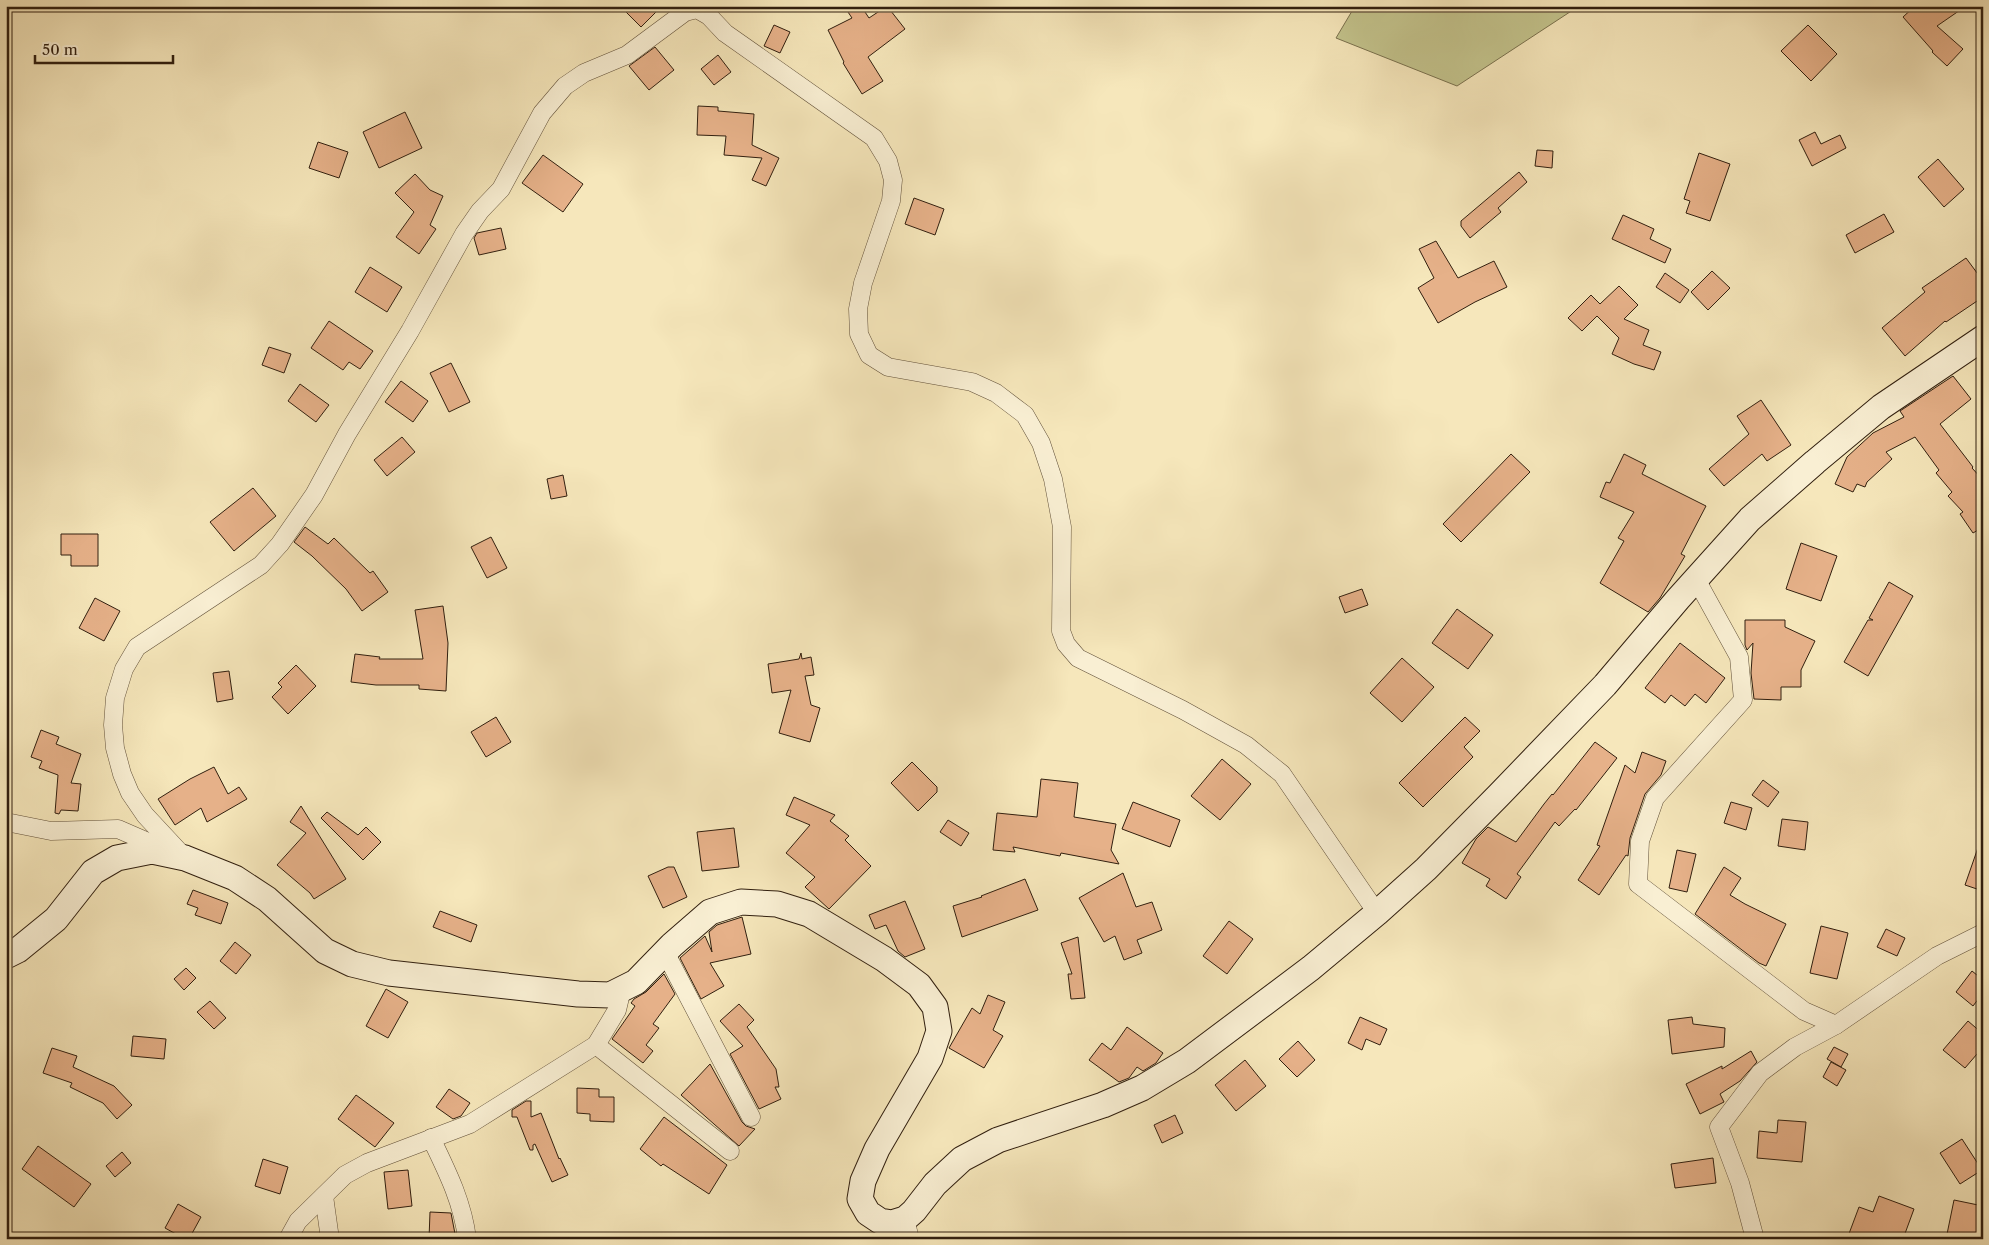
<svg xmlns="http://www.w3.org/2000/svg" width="1989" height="1245" font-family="'Libre Caslon Text',serif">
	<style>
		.green { fill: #c3c38c; stroke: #7a714e }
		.building { fill: #e6b189; stroke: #311f0f }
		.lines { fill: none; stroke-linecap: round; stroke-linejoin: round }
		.street-casing { stroke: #62513a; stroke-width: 19 }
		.secondary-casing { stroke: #311f0f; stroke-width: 27 }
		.street { stroke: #f9efd3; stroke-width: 18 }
		.secondary { stroke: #f9efd3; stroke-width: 25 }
	</style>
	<rect width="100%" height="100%" fill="#f6e7bb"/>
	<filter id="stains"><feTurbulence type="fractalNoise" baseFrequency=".004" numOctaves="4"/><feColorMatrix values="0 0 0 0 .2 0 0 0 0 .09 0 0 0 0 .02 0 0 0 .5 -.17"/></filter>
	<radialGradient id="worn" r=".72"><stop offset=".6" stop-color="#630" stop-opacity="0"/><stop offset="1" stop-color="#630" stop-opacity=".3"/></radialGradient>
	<path class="green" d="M1355,6H1579L1457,86L1336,38Z"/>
	<g class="building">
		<path d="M620,6H662L641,27Z"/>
		<path d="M844,6H861L869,18L887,6L905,29L868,57L883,81L862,94L843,63L844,62L828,30L852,18Z"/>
		<path d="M1915,6H1966L1937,26L1963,49L1947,66L1932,52L1933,51L1903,17Z"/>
		<path d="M774,25L790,32L780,53L764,46Z"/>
		<path d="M1808,25L1837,54L1811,81L1781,51Z"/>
		<path d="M655,47L674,70L649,90L629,66Z"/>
		<path d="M718,55L731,72L714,85L701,69Z"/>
		<path d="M698,106L718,107V111L754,114L752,145L779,158L766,186L752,180L762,158L724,155L726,136L697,135Z"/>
		<path d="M405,112L422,148L379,168L363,132Z"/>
		<path d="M1815,132L1821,144L1840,135L1846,148L1812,166L1799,140Z"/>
		<path d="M318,142L348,152L339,178L309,168Z"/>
		<path d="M1537,150L1553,151L1552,168L1535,166Z"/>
		<path d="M1699,153L1730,164L1710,221L1686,213L1690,201L1684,199Z"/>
		<path d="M543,155L583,184L563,212L522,183Z"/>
		<path d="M1938,159L1964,189L1944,207L1918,177Z"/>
		<path d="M1519,172L1527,182L1498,208L1501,212L1470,238L1461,226V221Z"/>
		<path d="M415,174L430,190L443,196L430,225L436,229L419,254L396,237L414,212L395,193Z"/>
		<path d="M914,198L944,209L935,235L905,224Z"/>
		<path d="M1884,214L1894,232L1855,253L1846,235Z"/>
		<path d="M1623,215L1654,229L1650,239L1671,249L1665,263L1612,239Z"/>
		<path d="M501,228L506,249L479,255L474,238L477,233Z"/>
		<path d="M1436,241L1458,278L1494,261L1507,287L1475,302L1438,323L1418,288L1434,278L1419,249Z"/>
		<path d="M1966,258L1983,281V297L1946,322L1945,321L1905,356L1882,328L1925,292L1922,288Z"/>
		<path d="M370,267L402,287L387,312L355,292Z"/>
		<path d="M1712,271L1730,288L1708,310L1691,292Z"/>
		<path d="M1665,273L1689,290L1680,303L1656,287Z"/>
		<path d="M1619,286L1638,305L1624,319L1649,330L1643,345L1661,352L1654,370L1634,364L1612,354L1619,338L1597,316L1582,331L1568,318L1591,295L1600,304Z"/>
		<path d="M329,321L373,351L360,369L349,362L343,370L311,348Z"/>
		<path d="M269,347L291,354L284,373L262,365Z"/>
		<path d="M451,363L470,402L449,412L430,373Z"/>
		<path d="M1953,376L1971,399L1940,424L1973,467L1972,468L1983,480V527L1973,533L1960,514L1963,512L1948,496L1952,492L1936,473L1939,470L1915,437L1886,452L1892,459L1867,482L1865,487L1857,484L1853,492L1835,484L1847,457L1873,433L1904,417L1900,411Z"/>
		<path d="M401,381L428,401L413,422L385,402Z"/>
		<path d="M300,384L329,405L316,422L288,401Z"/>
		<path d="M1761,400L1791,445L1767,461L1762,454L1724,486L1709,469L1749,434L1737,416Z"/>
		<path d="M402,437L415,452L387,476L374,460Z"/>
		<path d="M1511,454L1530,472L1461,542L1443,524Z"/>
		<path d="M1624,454L1646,465L1642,474L1706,506L1681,554L1685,556L1660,598L1648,612L1600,583L1624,541L1618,538L1634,512L1600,497L1606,482L1610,483Z"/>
		<path d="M563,475L567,496L551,499L547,479Z"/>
		<path d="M253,488L276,516L234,551L210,522Z"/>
		<path d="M305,527L328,544L334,538L370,573L373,571L388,592L362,611L346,589L312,556L294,542Z"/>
		<path d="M61,534H98V566H71V555H61Z"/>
		<path d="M491,537L507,568L487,578L471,547Z"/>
		<path d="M1801,543L1837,556L1821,601L1786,589Z"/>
		<path d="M1889,582L1913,596L1868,676L1844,662L1868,620H1873L1869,618Z"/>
		<path d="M1362,589L1368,605L1345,613L1339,597Z"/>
		<path d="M95,598L120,611L104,641L79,628Z"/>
		<path d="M443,606L448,643L446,691L419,689V685H376L351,682L355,654L380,657L379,659H423L415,610Z"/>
		<path d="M1457,609L1493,635L1468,669L1432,643Z"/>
		<path d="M1745,620H1785V627L1815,641L1801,670V687H1781V700L1754,699L1751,673L1753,643L1747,650L1745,645Z"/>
		<path d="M1680,643L1725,678L1706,703L1695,694L1685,706L1671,695L1665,703L1645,688Z"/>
		<path d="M801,653L802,659L811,657L814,675L805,676L811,705L820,708L810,742L779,733L791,690L772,693L768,664L799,659Z"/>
		<path d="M1402,658L1434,687L1402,722L1370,693Z"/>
		<path d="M296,665L316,686L288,714L272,697L282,687L278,683Z"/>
		<path d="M229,671L233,699L217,702L213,673Z"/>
		<path d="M496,717L511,742L486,757L471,732Z"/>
		<path d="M1465,717L1480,731L1464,747L1473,757L1423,807L1399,783Z"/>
		<path d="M41,730L59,737L56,744L81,754L71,783L81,784L78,811L61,810L59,814L55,813L58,775L39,768L42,761L31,757Z"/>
		<path d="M1595,742L1617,758L1576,810L1575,809L1559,826L1555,822L1517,874L1521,877L1506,899L1486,886L1490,879L1462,863L1476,839L1488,827L1516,842L1544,804L1552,794L1553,795Z"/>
		<path d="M1642,752L1666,761L1661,775L1645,794L1630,838L1628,856L1626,855L1599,895L1578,880L1600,846L1597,845L1625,765L1635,773Z"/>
		<path d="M1222,759L1251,784L1220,820L1191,796Z"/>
		<path d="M912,762L937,787V792L918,811L891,783Z"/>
		<path d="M214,767L228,794L239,787L247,799L207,822L201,808L175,825L158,799L190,779Z"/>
		<path d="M1041,779L1078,783L1074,817L1116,824L1111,850L1119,864L1061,853L1060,856L1013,847L1015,852L993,850L997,813L1037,817Z"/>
		<path d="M1763,780L1779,792L1768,807L1752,795Z"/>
		<path d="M794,797L835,815L830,821L849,836L845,840L871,866L829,909L805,887L815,877L786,853L810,825L786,815Z"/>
		<path d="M1133,802L1180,820L1170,847L1122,829Z"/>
		<path d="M1731,802L1752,808L1746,830L1724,823Z"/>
		<path d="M301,806L346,879L314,899L310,893L277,865L306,833L290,822Z"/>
		<path d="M327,812L358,835L366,827L381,842L363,860L321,818Z"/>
		<path d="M1782,819L1808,822L1805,850L1778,846Z"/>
		<path d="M948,820L969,833L961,846L940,832Z"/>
		<path d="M734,828L739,867L702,871L697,832Z"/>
		<path d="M1981,839L1983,840V891L1965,885Z"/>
		<path d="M1677,850L1696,854L1687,892L1669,888Z"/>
		<path d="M668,867H674L687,897L663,908L648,876Z"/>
		<path d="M1724,867L1741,878L1730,895L1745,904L1786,924L1766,966L1759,963L1695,914Z"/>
		<path d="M1123,873L1136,907L1152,902L1162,930L1137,940L1142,953L1124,960L1115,936L1104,942L1079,898Z"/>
		<path d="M1025,879L1038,910L962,937L953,906L982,897L981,896Z"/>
		<path d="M193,890L228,903L221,924L195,915L198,908L187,904Z"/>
		<path d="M905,901L925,949L905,957L898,951L886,925L875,929L869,915Z"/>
		<path d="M440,911L477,925L471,942L433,927Z"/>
		<path d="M742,917L751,954L710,963L724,986L701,999L680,958L705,936L712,952L709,932L717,925Z"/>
		<path d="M1229,921L1253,939L1227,974L1203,956Z"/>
		<path d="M1821,926L1848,933L1837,979L1810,973Z"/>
		<path d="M1886,929L1905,938L1897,956L1877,947Z"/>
		<path d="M1078,937L1085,998L1071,999L1068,974H1072L1061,943Z"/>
		<path d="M235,942L251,955L236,974L220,961Z"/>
		<path d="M186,968L196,978L184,990L174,979Z"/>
		<path d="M1972,971L1983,980V993L1973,1006L1956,992Z"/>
		<path d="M664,974L675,994L653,1024L659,1028L646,1045L653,1051L643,1063L612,1039L635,1006L631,1003L634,999L646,992Z"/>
		<path d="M386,989L408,1002L388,1038L366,1026Z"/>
		<path d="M988,995L1005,1002L993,1030L1003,1036L984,1068L949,1048L972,1008L980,1014Z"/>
		<path d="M210,1001L226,1018L214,1029L197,1012Z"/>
		<path d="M739,1004L754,1020L747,1027L776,1069L779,1087H775L781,1099L759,1109L730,1054L743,1046L720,1021Z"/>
		<path d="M1360,1017L1387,1029L1380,1045L1366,1039L1362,1050L1348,1043Z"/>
		<path d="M1692,1017L1693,1024L1725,1028L1724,1047L1672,1054L1668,1020Z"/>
		<path d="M1968,1021L1983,1034V1047L1965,1068L1943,1050Z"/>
		<path d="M1127,1027L1163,1053L1156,1063L1143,1071L1137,1067L1129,1078L1119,1082L1089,1060L1102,1043L1111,1050Z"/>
		<path d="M133,1036L166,1039L164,1059L131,1056Z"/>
		<path d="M1298,1041L1315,1060L1297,1077L1279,1059Z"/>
		<path d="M1834,1047L1848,1054L1841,1067L1827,1059Z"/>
		<path d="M52,1048L77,1056L73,1067L114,1086L132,1105L117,1119L103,1103L70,1087L72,1083L43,1073Z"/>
		<path d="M1751,1051L1757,1062L1740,1081L1720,1094L1724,1102L1700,1114L1686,1084L1722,1066V1069Z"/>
		<path d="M1245,1060L1266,1086L1236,1111L1215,1085Z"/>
		<path d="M1831,1062L1846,1070L1837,1086L1823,1077Z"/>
		<path d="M710,1064L742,1122L746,1126L755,1129L739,1146L681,1095Z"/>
		<path d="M577,1088L599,1089V1097H614V1122L590,1121V1114L577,1113Z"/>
		<path d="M449,1089L470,1103L461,1116L453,1119L436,1107Z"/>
		<path d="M356,1095L394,1123L375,1147L338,1119Z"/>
		<path d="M526,1101H531V1117L541,1113L559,1159L560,1158L568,1175L552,1182L535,1144L533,1145V1150H530L517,1117H512V1110Z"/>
		<path d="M1175,1115L1183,1133L1162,1143L1154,1125Z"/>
		<path d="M664,1117L727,1165L709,1194L663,1164L661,1166L640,1149Z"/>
		<path d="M1778,1120L1806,1122L1802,1162L1757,1158L1759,1131L1777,1133Z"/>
		<path d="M1962,1139L1982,1170L1960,1184L1940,1153Z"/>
		<path d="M38,1146L91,1184L74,1207L22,1169Z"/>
		<path d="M122,1152L131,1163L115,1177L106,1166Z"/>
		<path d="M1713,1158L1716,1183L1675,1188L1671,1164Z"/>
		<path d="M263,1159L288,1167L280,1194L255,1186Z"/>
		<path d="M408,1170L412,1206L388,1209L384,1172Z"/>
		<path d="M1879,1196L1914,1209L1903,1239H1847L1859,1207L1873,1212Z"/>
		<path d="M1954,1200L1983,1206V1239H1946Z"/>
		<path d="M178,1204L201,1217L189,1239H185L165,1228Z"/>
		<path d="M430,1212L451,1213L456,1239H429Z"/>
	</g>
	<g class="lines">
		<g class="street-casing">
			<g id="street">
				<path d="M1696,579L1739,657L1743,700L1655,798L1640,841L1638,884L1804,1011L1836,1025L1937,956L1983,933"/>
				<path d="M6,822L51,831L118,829L164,849"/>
				<path d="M185,858L145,815L130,793L122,774L115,748L113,725L115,698L124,669L137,647L261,565L280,544L314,495L347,434L410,331L464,234L480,211L501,189L542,113L565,86L584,73L627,55L685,12L697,9L709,16L725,33L874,138L888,161L893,180L891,201L863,283L858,309L859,334L869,355L888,367L972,382L996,393L1025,415L1041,443L1053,479L1062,527L1061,631L1066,644L1078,658L1183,710L1246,745L1282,774L1377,913"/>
				<path d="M665,952L751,1117"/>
				<path d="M596,1045L730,1151"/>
				<path d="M431,1138C447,1171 463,1203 467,1239"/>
				<path d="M324,1196L330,1239"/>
				<path d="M905,1219L910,1239"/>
				<path d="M288,1239L298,1221L345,1175L367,1163L470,1124L596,1045L617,1010L622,989"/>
				<path d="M1755,1239L1740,1183L1719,1127L1760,1073L1795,1047L1836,1025"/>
			</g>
		</g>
		<g class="secondary-casing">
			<path id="secondary" d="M6,956L18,950L56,919L93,872L117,858L152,851L185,858L235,878L267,899L325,951L352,964L389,973L578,994L610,995L636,982L672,945L710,912L741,902L777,904L809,914L884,959L919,985L935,1007L939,1031L930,1058L877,1149L863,1181L860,1199L868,1213L880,1221L892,1223L905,1219L914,1211L935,1184L962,1159L998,1140L1103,1105L1142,1088L1187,1061L1311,968L1377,913L1426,869L1499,795L1605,685L1678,599L1750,519L1815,462L1881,407L1983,338"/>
		</g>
		<use href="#street" class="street"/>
		<use href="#secondary" class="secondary"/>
	</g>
	<rect width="1989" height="1245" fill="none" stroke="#f6e7bb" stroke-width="25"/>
	<rect x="8" y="8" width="1974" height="1230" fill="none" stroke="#311f0f" stroke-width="2.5"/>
	<rect x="12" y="12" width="1964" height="1220" fill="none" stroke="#311f0f"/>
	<path d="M35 55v8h138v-8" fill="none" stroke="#311f0f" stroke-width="2.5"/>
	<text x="42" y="55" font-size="15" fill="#311f0f" stroke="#f9efd3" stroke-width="4" paint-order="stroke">50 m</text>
	<rect width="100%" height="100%" filter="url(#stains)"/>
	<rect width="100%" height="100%" fill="url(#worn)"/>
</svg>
